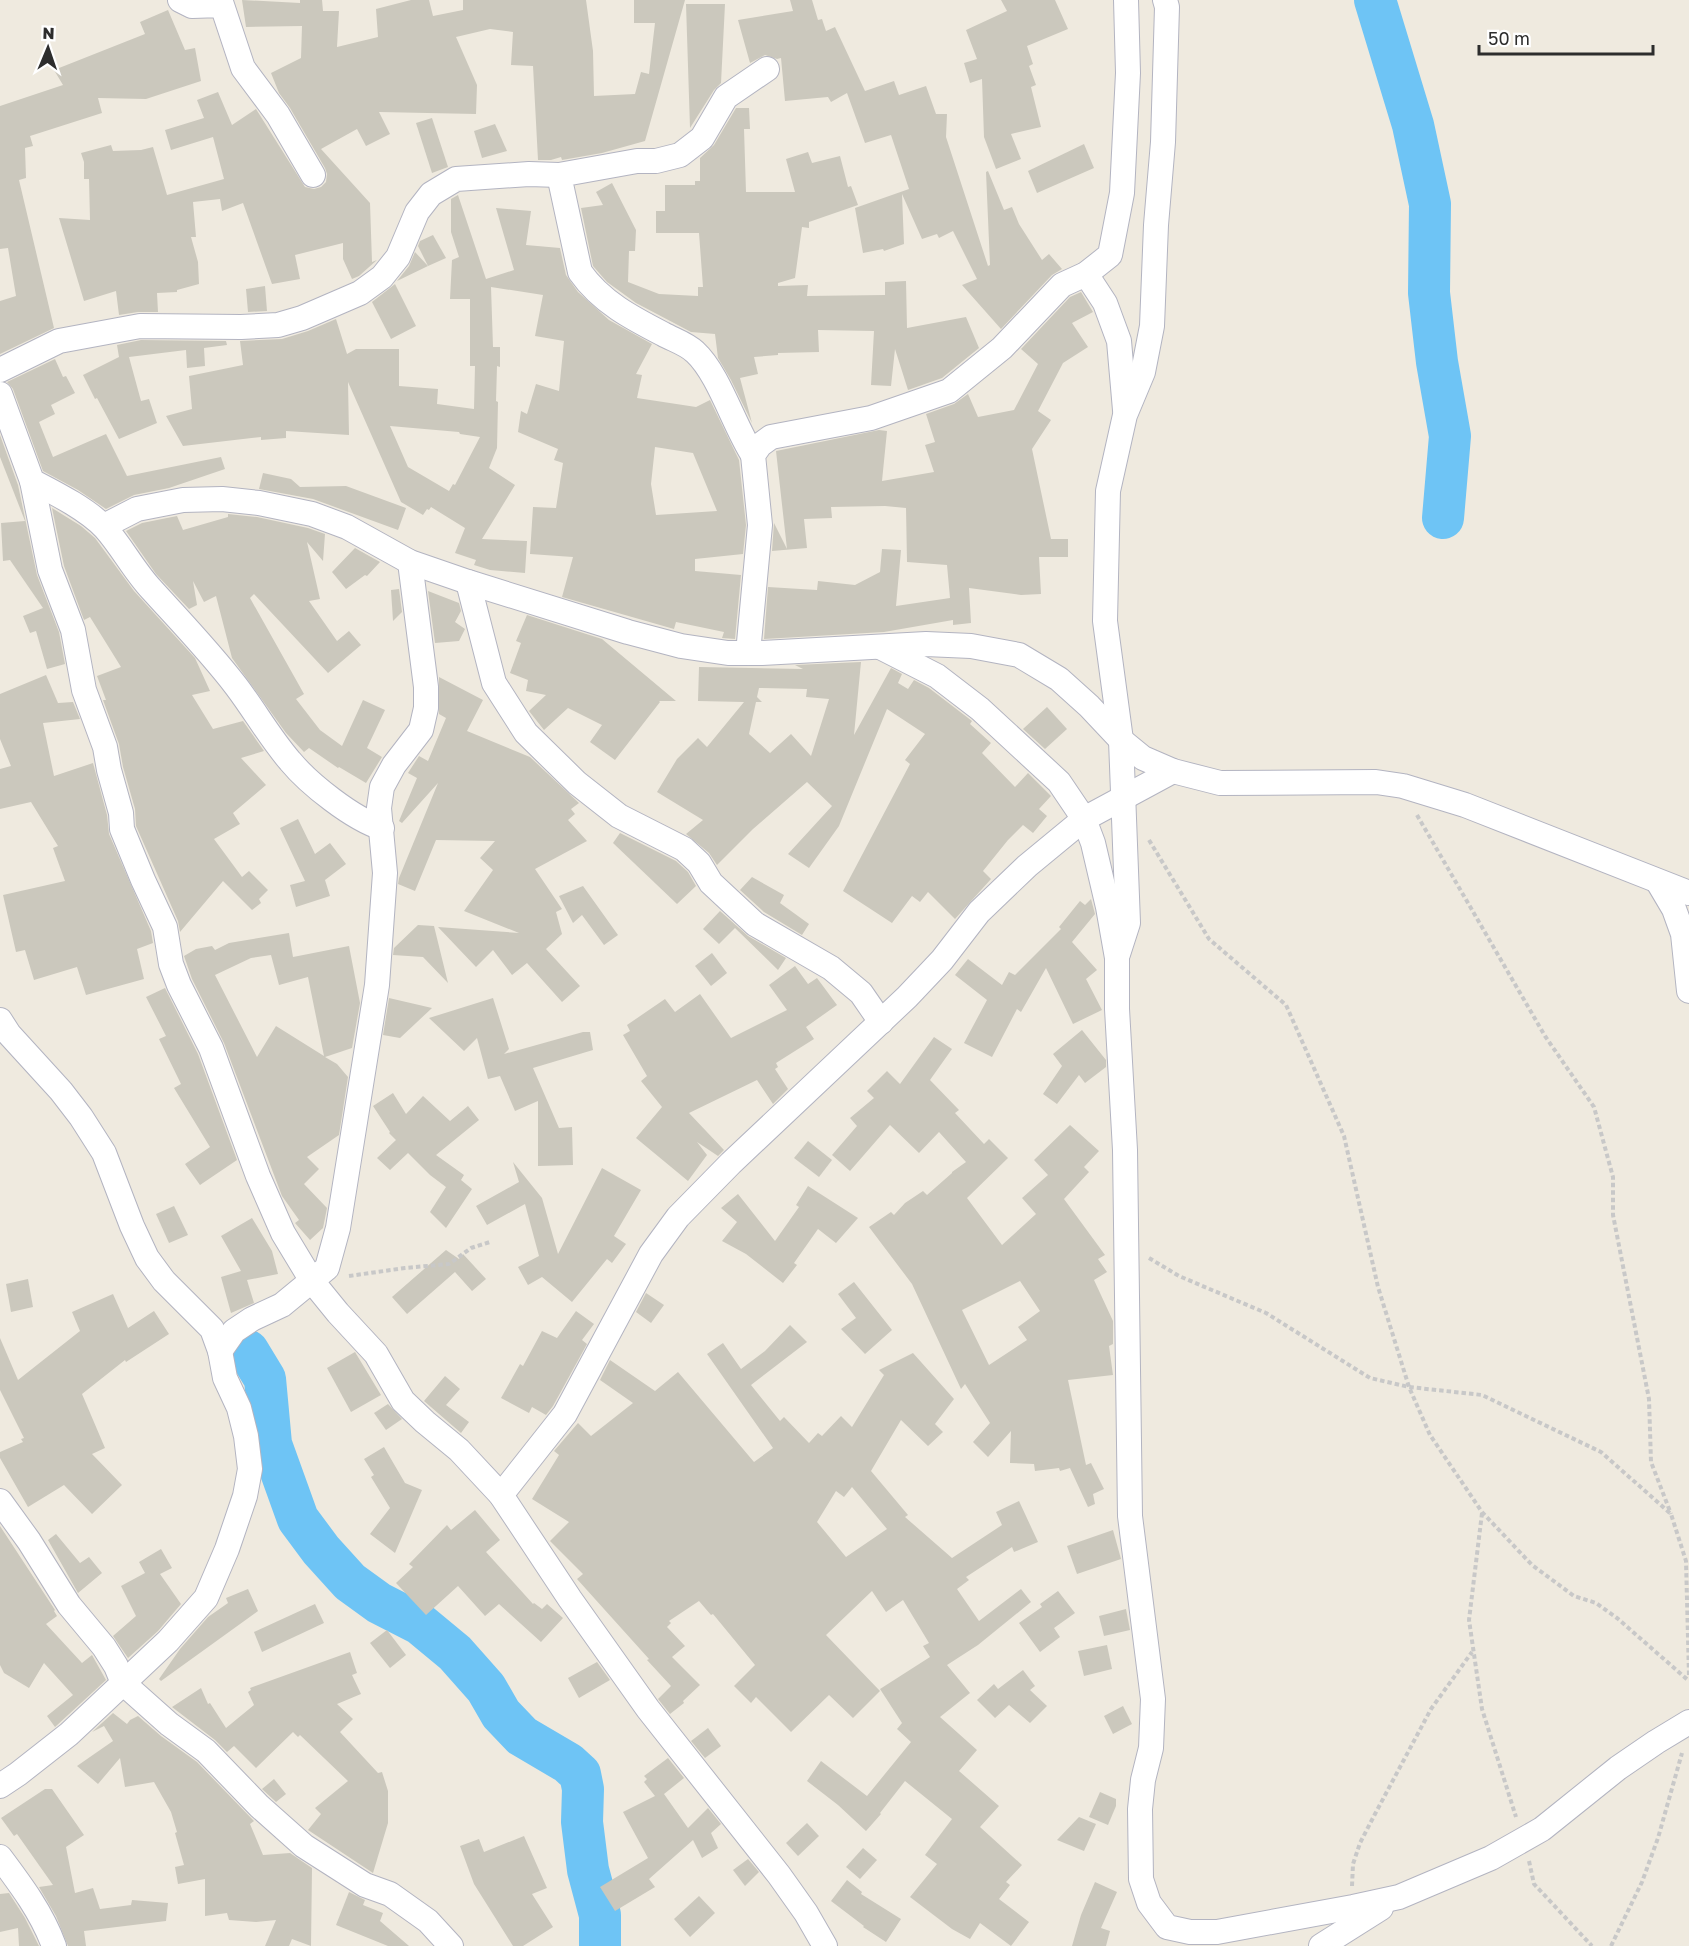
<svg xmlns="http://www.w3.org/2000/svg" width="1689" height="1946" font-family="'Golos Text',sans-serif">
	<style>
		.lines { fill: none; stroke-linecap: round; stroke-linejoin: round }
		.river { stroke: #6ec4f5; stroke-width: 42 }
		.building { fill: #cbc8bd; fill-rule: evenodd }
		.minor-casing { stroke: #b3b4c1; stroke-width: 26 }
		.path { stroke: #c8c8c8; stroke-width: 4; stroke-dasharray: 4.5 3; stroke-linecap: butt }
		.minor { stroke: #fff; stroke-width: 24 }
	</style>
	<rect width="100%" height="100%" fill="#efeadf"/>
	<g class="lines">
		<g class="river">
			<path d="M1375,0L1413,125L1430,204L1429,293L1437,362L1450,436L1443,518"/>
			<path d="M248,1351L265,1379L271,1444L298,1519L321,1550L350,1582L379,1603L420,1624L455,1653L486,1688L501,1714L522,1736L568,1763L580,1774L583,1789L582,1822L588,1870L600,1915V1946"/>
		</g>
	</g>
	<g class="building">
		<path d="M242,0L300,3V0H322L323,11H339L337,47L378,37L376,9L411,0H429L433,16L463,10V0H586L593,51L594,96L635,94L641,72L649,74L655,23H634V0H685L645,141L602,153L562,160L561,157L551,160H538L533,66L511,65L513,32L490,29L456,37L477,85L476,114L379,112L390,134L366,146L357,129L321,149L370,203L372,262L377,260L359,276L352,279L343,259V243L295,255L300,279L272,284L243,203L222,211L220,199L193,202L196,237H191L198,262L199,284L177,290V292L157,293L158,312H138L119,315L116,291L84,301L59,218L90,220L89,179H84V162L81,153L111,145L113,151L141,150L153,147L167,195L224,179L213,137L171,150L165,130L204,118L197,100L218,92L232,125L256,109L305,187L314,189L321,187L326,182L327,174L325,168L290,108L279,93L271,73L301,58L302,26L246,27Z"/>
		<path d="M790,0H812L818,20L822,19L826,31L835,27L865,91L894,81L899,95L926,86L936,114H947L946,137L988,266L990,265L986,172L988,171L1004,210L1012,207L1019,224L1042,260L1049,254L1062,269L1052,275L1001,329L962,285L977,279L953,231L939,238L937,234L922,239L902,194L904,244L884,251L883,249L863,253L855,208L909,189L891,135L865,143L847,93L831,102L828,97L785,101L781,58L777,59L765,55L750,63L738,20L793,11Z"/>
		<path d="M1001,0H1055L1068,29L1027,46L1033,64L1029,66L1036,85L1031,87L1041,127L1011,134L1021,159L996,169L984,137L982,79L970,83L964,63L977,59L966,30L1007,11Z"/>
		<path d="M686,4H725L721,83L714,90L690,128Z"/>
		<path d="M168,10L185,50L195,48L201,81L146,99L98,98L102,113L30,136L33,146L25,148L26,178L19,180L54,328L0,354V301L16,296L8,248L0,249V106L63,85L54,70L145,34L140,22Z"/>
		<path d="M736,108H749L750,129H744L746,192H795L786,159L808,152L812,163L840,156L848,187L851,186L858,205L809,222V228L802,227L795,278L778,283V286L808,285L807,296L885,295V282L906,281L907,328L966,317L979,348L942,378L908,390L895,349L891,386L871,385L874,331L818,330L819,352L778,353V355L754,357L758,374L740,378L752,423L731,380L718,358L715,334L691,332L674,323L636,303L607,282L593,266L581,208L603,205L596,192L612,183L636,230L635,251H629L628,282L659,294L698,296V287H703L699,233H656V211H665V185H695V181H700V158L714,145Z"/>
		<path d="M432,118L448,167L432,173L416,123Z"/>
		<path d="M495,124L507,151L482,158L474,131Z"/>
		<path d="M1084,144L1094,168L1037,193L1028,171Z"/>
		<path d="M458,195L486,279L514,270L496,208L531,211L526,245L560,248L566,275L578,292L609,320L652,344L636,374L642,375L637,398L696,407L710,400L739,460L746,525L743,554L695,559V571L741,575L735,639L722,638L724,632L676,622L674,629L562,597L573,557L530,554L533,507L556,508L563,463L554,460L558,449L518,432L521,411L527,414L536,384L559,391L564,341L535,336L543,295L491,287L493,347H500V367L497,366L496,401L498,402L497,448L489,468L515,485L482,539L527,541L525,573L490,570L474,565L476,560L455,553L465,528L431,507L429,510L427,509L423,515L401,502L348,382L349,435L286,431V438L261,440V437L183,446L166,416L192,409L189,376L243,365L240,341L282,339L308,331L336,319L347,354L356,349H399V386L438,389L437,404L474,409L475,366H470V299H450L452,260L459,257L451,232V199ZM390,426L459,432L460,434L480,437L455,485L453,484L449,491L408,467ZM655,447L693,453L717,511L656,515L651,484Z"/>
		<path d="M433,235L446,258L428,266L418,246L420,241Z"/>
		<path d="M415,252L428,266L397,281L409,266Z"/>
		<path d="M395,284L416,326L391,339L372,302Z"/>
		<path d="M265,286L267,311L248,312L246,289Z"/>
		<path d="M1081,292L1093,312L1072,323L1088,347L1063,363L1038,411L1051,420L1032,449L1051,539H1068V557H1039L1041,594L1021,595L969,588L971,623L953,625V620L884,632L764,639L768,587L817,590L818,581L855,585L880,572L882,549L901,550L896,606L950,598L947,565L907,562L906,508L885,506L831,507L832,518L804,519L807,548L772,551L774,523L787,549L776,451L879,430L887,431L882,481L934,472L925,445L935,442L926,414L954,404L968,394L978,417L1014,410L1038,364L1021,349L1070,297Z"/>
		<path d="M141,340L226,341L227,345L204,348L205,366L187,368L186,350L129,357L141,401L149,399L157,423L119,439L97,398L95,399L83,375L119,357L117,345Z"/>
		<path d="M55,359L63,377L66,376L75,393L51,405L55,414L39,422L53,457L106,434L127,476L221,457L225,469L169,488L134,495L106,509L78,490L43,471L13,389L7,382Z"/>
		<path d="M0,435L18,485L37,575L59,632L65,664L47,669L36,631L30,633L23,616L43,608L10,560L3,561L1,523L25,521L0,457Z"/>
		<path d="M263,473L291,479L300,487L346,486L406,508L398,530L313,499L259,489Z"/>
		<path d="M52,508L81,526L95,538L134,591L195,658L210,691L192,695L213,729L243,721L264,751L241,758L266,785L233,813L240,824L214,839L242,877L249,871L268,890L259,899L261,903L252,910L223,881L180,932L178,921L136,826L135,809L123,767L119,744L103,700H106L97,676L121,667L90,617L84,620L64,566Z"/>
		<path d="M228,514L257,517L308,528L325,534L323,561L307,542L320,599L309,601L337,641L349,631L361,645L328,673L254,594L250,598L304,694L296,699L320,730L342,746L363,700L385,710L367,748L382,757L366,783L339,767L338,768L309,748L304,752L286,733L232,658L216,596L204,602L193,581L197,605L189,609L156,574L126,531L142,523L177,516L183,530L228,517Z"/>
		<path d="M355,548L380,562L367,576L365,575L346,589L332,572Z"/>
		<path d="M399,589L402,612L393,621L391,590Z"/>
		<path d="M428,591L459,603L461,611L455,622L465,629L459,641L435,643Z"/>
		<path d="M527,615L602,639L676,701H659L660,702L615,760L590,742L602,725L568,708L544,730L529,711L546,695L526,691L528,680L510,673L521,643L516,641Z"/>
		<path d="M861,662L854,735L891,668L902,674L898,683L908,689L914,680L929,688L972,721L970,724L991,743L982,753L1015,787L1028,773L1051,796L1039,809L1047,816L1033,833L1023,825L1008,840L983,871L991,879L955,919L928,892L920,902L912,896L892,923L843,891L910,764L905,760L925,734L887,709L839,826L809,868L788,854L832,806L807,782L753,829L717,865L709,853L686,834L703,820L657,792L677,759L698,738L707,747L744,702L698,701L699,667L803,669L795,665ZM759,688L807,689L806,697L829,699L811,756L791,734L770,753L749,734L756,702H762L757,697Z"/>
		<path d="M46,675L58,703L73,702L80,719L43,723L54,776L93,763L107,815L109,834L151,931L153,943L137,949L144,979L86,995L77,967L34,980L25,950L16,952L3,895L65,881L53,848L58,846L31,802L0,809V769L11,766L0,739V694Z"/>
		<path d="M439,677L483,700L467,731L530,757L579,803L571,809L575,814L568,820L587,841L535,869L562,909L556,912L562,934L546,949L580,986L562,1002L527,963L512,975L493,950L476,967L438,927L519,933L464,911L493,870L480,858L495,841L436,840L415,891L398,884L399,878L438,783L402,823L399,821L417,778L408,773L419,756L428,761L446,718L439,714Z"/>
		<path d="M1047,707L1067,729L1045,749L1023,729Z"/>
		<path d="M298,819L315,854L330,843L346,864L325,880L330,896L296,907L290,885L305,881L280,828Z"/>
		<path d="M620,833L676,861L688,872L696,886L677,904L613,843Z"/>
		<path d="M752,877L784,895L780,903L809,924L802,935L764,912L740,890Z"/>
		<path d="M583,886L618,935L604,945L582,915L573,923L559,896Z"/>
		<path d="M1091,899L1095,914L1072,942L1097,970L1086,979L1102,1010L1073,1024L1046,968L1021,1012L1017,1009L992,1057L964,1043L987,1000L955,975L968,959L1002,985L1009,972L1015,975L1061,929L1059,927L1080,901L1085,905Z"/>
		<path d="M720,911L748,936L786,958L778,970L735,928L719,944L703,929Z"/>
		<path d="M418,925L434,926L448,983L423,957L393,955L394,948Z"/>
		<path d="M289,933L293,957L349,946L360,1003L352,1048L325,1057L337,1064L348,1077L339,1135L307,1157L319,1169L304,1184L327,1208L323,1228L310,1240L295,1223L299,1220L282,1196L224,1043L192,979L184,956L196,949L212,946L215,950L229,943ZM271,955L279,985L308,977L324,1056L276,1026L257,1057L215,975L251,958Z"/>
		<path d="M712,953L727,973L711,986L695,966Z"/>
		<path d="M795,966L808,984L817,978L837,1005L806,1027L814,1039L776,1063L778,1067L775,1069L788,1089L773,1104L757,1080L689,1113L724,1150L718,1156L697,1142L707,1155L688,1181L636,1138L662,1107L641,1081L647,1076L623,1035L630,1031L627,1025L665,999L675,1012L700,994L731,1038L787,1010L769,985Z"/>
		<path d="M165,988L198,1054L237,1160L200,1185L185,1164L210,1147L174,1088L181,1084L159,1039L166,1036L146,997Z"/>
		<path d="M389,998L432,1008L400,1038L383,1035Z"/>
		<path d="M493,998L509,1049L504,1054L583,1032H590L593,1050L533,1068L559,1128L572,1127L573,1165L538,1166V1101L515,1111L500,1076L488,1079L477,1038L464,1051L429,1018Z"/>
		<path d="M1082,1030L1106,1060V1067L1085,1083L1079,1075L1057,1104L1043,1094L1062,1066L1053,1054Z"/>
		<path d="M934,1037L952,1049L930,1080L959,1110L955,1113L984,1144L989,1139L1008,1158L967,1198L1002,1245L1036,1214L1022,1198L1048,1175L1034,1160L1070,1125L1099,1151L1084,1167L1089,1172L1064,1199L1105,1255L1098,1259L1107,1272L1094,1280L1113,1321V1344L1109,1346L1113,1375L1068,1380L1086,1465L1091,1463L1104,1489L1093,1494L1095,1504L1088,1507L1070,1468L1060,1471L1059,1468L1035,1471L1034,1464L1010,1463L1011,1431L988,1457L973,1442L990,1423L965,1384L961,1389L912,1284L869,1227L891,1212L894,1215L905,1203L923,1191L927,1195L952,1173V1172L966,1162L939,1132L919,1153L890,1125L850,1171L832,1155L857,1126L850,1118L874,1098L867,1091L887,1071L900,1084ZM1020,1281L1040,1311L1018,1327L1027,1340L989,1365L962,1310Z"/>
		<path d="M393,1093L406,1114L423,1096L450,1121L468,1106L479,1120L436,1155L464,1175L461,1180L472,1189L446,1228L430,1212L446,1187L430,1175L408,1153L390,1170L377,1158L396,1140L389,1133L390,1132L373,1106Z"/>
		<path d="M808,1141L832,1160L819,1177L794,1158Z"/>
		<path d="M513,1162L542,1198L558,1254L602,1168L641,1190L614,1236L626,1244L612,1263L607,1259L572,1302L542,1277L528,1285L518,1267L539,1256L525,1204L487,1225L476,1206L519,1182Z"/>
		<path d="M808,1186L858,1218L836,1243L818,1229L794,1263L797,1265L783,1283L746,1254L722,1241L737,1222L721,1208L738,1194L775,1241L799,1207L796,1205Z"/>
		<path d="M174,1206L188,1235L169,1243L156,1214Z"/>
		<path d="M252,1218L272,1251L278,1274L247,1280L254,1303L231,1313L221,1277L241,1271L221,1236Z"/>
		<path d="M446,1250L459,1259L463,1254L486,1279L472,1291L455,1272L407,1314L392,1297Z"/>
		<path d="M28,1279L33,1307L11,1312L6,1284Z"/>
		<path d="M854,1282L892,1330L865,1354L841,1329L856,1318L838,1294Z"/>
		<path d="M646,1293L664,1305L651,1323L636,1312Z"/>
		<path d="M113,1294L128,1328L154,1311L169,1334L126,1362L125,1360L82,1394L105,1448L92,1454L122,1485L92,1514L64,1485L28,1507L0,1458V1452L23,1442L21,1439L24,1438L0,1390V1338L18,1380L80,1331L72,1312Z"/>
		<path d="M576,1311L594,1324L582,1340L587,1344L553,1406L546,1415L532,1407L529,1413L501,1398L520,1364L523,1366L542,1331L557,1338Z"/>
		<path d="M790,1325L807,1342L751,1385L780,1421L784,1417L809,1443L818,1433L822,1436L841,1416L852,1427L884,1375L879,1370L913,1353L954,1399L935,1424L943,1432L928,1446L901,1420L871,1471L908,1515L905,1517L952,1558L1002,1525L996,1512L1019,1501L1038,1542L1014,1552L1012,1547L966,1577L969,1580L957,1589L979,1621L1021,1589L1031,1602L978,1645L947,1665L970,1693L940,1717L977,1750L959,1771L999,1806L980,1827L1022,1865L1006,1882L1010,1885L999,1899L1029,1922L1011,1946L980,1923L970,1939L952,1929L910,1897L937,1864L925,1855L952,1819L905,1781L880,1813L881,1814L866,1831L838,1805L807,1781L821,1761L867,1796L911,1742L897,1729L902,1723L880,1689L930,1657L923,1646L929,1643L903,1600L886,1612L872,1591L826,1635L880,1691L853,1718L829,1695L791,1732L756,1697L751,1703L734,1686L755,1665L713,1614L711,1615L699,1601L669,1621L671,1623L667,1627L685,1646L672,1657L700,1685L683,1701L684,1703L670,1714L658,1699L671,1686L647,1660L649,1659L577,1579L583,1574L550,1541L569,1522L532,1499L559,1455L554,1451L578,1423L591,1436L633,1403L600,1380L610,1360L655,1391L678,1372L754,1462L773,1448L707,1354L723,1343L741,1369L765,1351ZM852,1487L887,1529L846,1557L817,1522L836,1491L844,1497Z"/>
		<path d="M355,1352L381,1395L351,1412L327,1368Z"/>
		<path d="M445,1376L460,1389L446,1405L469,1422L461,1433L424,1401Z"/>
		<path d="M388,1404L402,1419L386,1430L374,1413Z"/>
		<path d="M384,1447L405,1483L422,1490L395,1553L370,1534L390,1508L371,1477L374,1475L364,1459Z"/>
		<path d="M475,1510L500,1540L486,1552L533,1604L534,1603L542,1609L547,1604L563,1618L541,1642L499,1604L485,1616L458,1586L426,1615L396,1583L413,1567L409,1564L447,1525L451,1530Z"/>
		<path d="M0,1526L55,1610L54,1611L57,1616L46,1624L82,1663L92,1655L106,1680L55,1727L47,1716L73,1695L44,1663L29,1688L4,1673L0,1665Z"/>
		<path d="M1113,1530L1121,1559L1077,1574L1067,1546Z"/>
		<path d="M56,1534L80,1563L89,1557L102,1573L78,1593L48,1540Z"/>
		<path d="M161,1549L172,1568L160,1574L181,1604L158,1631L128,1658L113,1636L136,1616L121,1586L145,1573L139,1562Z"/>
		<path d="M248,1589L258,1611L161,1681L159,1679L180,1649L208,1617L228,1603L226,1598Z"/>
		<path d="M1058,1591L1075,1613L1054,1628L1060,1637L1040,1652L1019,1623L1042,1607L1040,1604Z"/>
		<path d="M315,1604L324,1623L262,1652L254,1632Z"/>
		<path d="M1126,1609L1130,1630L1104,1636L1099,1616Z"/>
		<path d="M387,1630L406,1655L390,1668L370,1643Z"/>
		<path d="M1107,1645L1112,1669L1084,1676L1078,1651Z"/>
		<path d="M350,1652L357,1673L352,1675L361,1694L337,1704L353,1719L340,1732L378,1773L382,1772L388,1791V1823L373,1873L308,1830L321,1814L315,1808L348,1781L300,1735L298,1737L293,1732L256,1768L234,1746L227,1752L215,1740L172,1707L201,1688L208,1704L210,1703L226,1728L254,1705L248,1692L251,1690L250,1688Z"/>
		<path d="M597,1662L610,1680L579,1698L568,1678Z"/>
		<path d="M1023,1670L1035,1686L1030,1690L1047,1706L1030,1723L1009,1705L995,1718L977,1700L994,1684L998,1689Z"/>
		<path d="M1123,1706L1132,1724L1113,1734L1104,1716Z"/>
		<path d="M113,1713L127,1724L130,1720L138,1716L161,1736L197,1762L254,1821L250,1824L263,1855L290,1853L312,1868L311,1946L292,1939L289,1946H265L276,1920L256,1922L229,1920L227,1913L205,1916V1879L178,1884L175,1867L184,1865L175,1833L177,1832L171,1812L154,1782L125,1787L120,1758L98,1784L77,1766L113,1741L104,1726L92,1732Z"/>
		<path d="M708,1728L721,1746L705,1758L691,1741Z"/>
		<path d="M668,1758L684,1778L664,1794L688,1828L708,1808L721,1824L711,1833L718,1848L702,1858L693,1840L649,1879L655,1887L615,1911L600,1887L648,1858L623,1812L655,1796L644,1782L647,1779L644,1776Z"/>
		<path d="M274,1779L286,1794L276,1802L262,1789Z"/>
		<path d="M45,1789H52L84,1835L66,1847L75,1893L93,1888L100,1909L131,1905L132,1900L168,1903L166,1921L84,1931L86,1946H68L56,1916L39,1887L53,1885L17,1834L14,1836L1,1818Z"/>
		<path d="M1100,1792L1116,1799V1806L1108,1825L1089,1817Z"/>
		<path d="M1079,1817L1096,1824L1084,1851L1057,1840Z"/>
		<path d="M807,1823L819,1836L798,1856L786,1843Z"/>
		<path d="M524,1836L547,1888L532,1894L553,1927L523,1946H513L474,1884L460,1846L479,1839L484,1852Z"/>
		<path d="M863,1848L877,1860L860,1879L846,1867Z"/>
		<path d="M748,1859L759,1872L745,1886L733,1870Z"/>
		<path d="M847,1880L862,1892L861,1894L901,1919L886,1942L863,1927L864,1926L831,1901Z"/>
		<path d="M1095,1882L1117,1892L1101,1928L1110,1931L1106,1946H1072L1081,1915Z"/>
		<path d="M349,1892L365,1900L363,1905L383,1913L380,1921L409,1946H388L336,1925Z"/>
		<path d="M9,1893L25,1918L39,1946H19L18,1928L0,1932V1894Z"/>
		<path d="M699,1896L715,1913L690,1937L674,1919Z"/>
	</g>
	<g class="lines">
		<g class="minor-casing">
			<g id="minor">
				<path d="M180,0L192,6L222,5L243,68L278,115L313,175"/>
				<path d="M1086,274L1105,303L1119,341L1125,410"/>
				<path d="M0,370L59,341L140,326L241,327L278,325L302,318L360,293L382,277L398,257L417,212L431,194L456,179L529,174L559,175"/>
				<path d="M0,394L32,481C55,493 87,509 105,528C122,547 134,571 152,590C181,622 210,652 236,686C255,711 270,738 290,761C309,784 353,819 382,828"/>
				<path d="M753,455C734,426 719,374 695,352C687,344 674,340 663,334C632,318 601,302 580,272L559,175L637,161H656L680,155L702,138L726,97L767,69"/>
				<path d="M32,481L50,570L73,630L84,690L105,747L109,770L121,813L122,829L143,880L165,927L171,964L179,985L211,1048L258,1176L283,1233L312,1281L338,1313L376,1354L403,1401L425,1422L459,1450L501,1495L570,1599L648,1709L779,1875L806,1913L825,1946"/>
				<path d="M104,526L137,509L183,500L222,499L259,503L312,514L347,527L410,562L468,582L628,632L681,646L728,653H762L926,644L971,646L1019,655L1059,679L1089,706L1121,740L1143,758L1173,771L1220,783L1376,782L1403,786L1465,805L1689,893"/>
				<path d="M468,582L494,683L526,733L577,783L619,816L684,849L699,863L711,883L755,924L831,968L861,993L881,1022"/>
				<path d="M880,647L937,676L980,709L1059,782L1084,819L1093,843L1108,907L1117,958V1009L1125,1150L1130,1516L1153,1699L1151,1748L1143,1780L1140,1809L1141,1879L1149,1903L1167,1927L1190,1932H1217L1353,1907L1399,1897L1491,1858L1542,1829L1618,1768L1656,1742L1689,1722"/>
				<path d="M748,653L760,525L753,455L760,445L771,437L871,418L949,391L1002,348L1062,285L1086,274L1110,255L1122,193L1128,73L1126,0"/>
				<path d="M1658,882L1674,909L1683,934L1689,991"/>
				<path d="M1118,954L1128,923L1121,740L1105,621L1108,491L1125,415L1143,372L1152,326L1156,225L1163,142L1167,7L1165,0"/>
				<path d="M0,1020L9,1034L61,1091L81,1117L104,1153L132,1226L147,1258L164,1281L212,1329L220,1351L225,1378L239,1408L246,1436L250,1469L245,1496L227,1549L206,1598L168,1641L69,1734L18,1774L0,1786"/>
				<path d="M220,1351L234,1331L252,1319L282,1305L327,1268L338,1228L377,985L385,873L379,808L382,787L394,765L421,730L426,708V687L410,562"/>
				<path d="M501,1495L565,1414L651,1254L678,1217L731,1163L907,997L942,960L979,912L1027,866L1084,819L1173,771"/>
				<path d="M0,1501L29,1541L69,1605L104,1647L116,1666L123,1683L169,1724L206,1751L259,1806L304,1846L365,1885L390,1894L428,1921L451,1946"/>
				<path d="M0,1857C21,1885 42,1913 54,1946"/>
				<path d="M1321,1946L1381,1908"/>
			</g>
		</g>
		<g class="path">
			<path d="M1417,815L1545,1036L1594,1107L1613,1177V1215L1649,1399L1651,1462L1671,1514"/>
			<path d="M1149,840L1209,939L1286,1005L1344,1136L1378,1287L1409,1387L1430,1435L1482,1512L1532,1565L1574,1596L1596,1603L1617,1618L1689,1681"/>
			<path d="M1149,1258L1179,1276L1266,1313L1370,1378L1409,1387L1482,1395L1601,1452L1671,1514L1686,1561L1689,1676"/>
			<path d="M349,1276L405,1268L449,1264L471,1248L490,1242"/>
			<path d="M1482,1513L1469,1620L1482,1709L1516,1817"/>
			<path d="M1529,1861L1534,1884L1592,1946"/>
			<path d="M1352,1886L1353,1864L1360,1843L1375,1814L1431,1709L1472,1652"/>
			<path d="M1611,1946L1642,1882L1658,1838L1682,1753"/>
		</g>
		<use href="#minor" class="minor"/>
	</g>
	<g transform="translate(48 48) rotate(2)" stroke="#ffffff" stroke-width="4.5" paint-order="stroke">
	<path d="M0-4.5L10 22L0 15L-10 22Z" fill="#2d2d2d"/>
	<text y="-9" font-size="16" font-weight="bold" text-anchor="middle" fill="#2d2d2d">N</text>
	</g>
	<path d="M1479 45v9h174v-9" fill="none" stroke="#2d2d2d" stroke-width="3"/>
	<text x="1488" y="45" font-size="18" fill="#2d2d2d" stroke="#ffffff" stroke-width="4.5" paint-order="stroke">50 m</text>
</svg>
